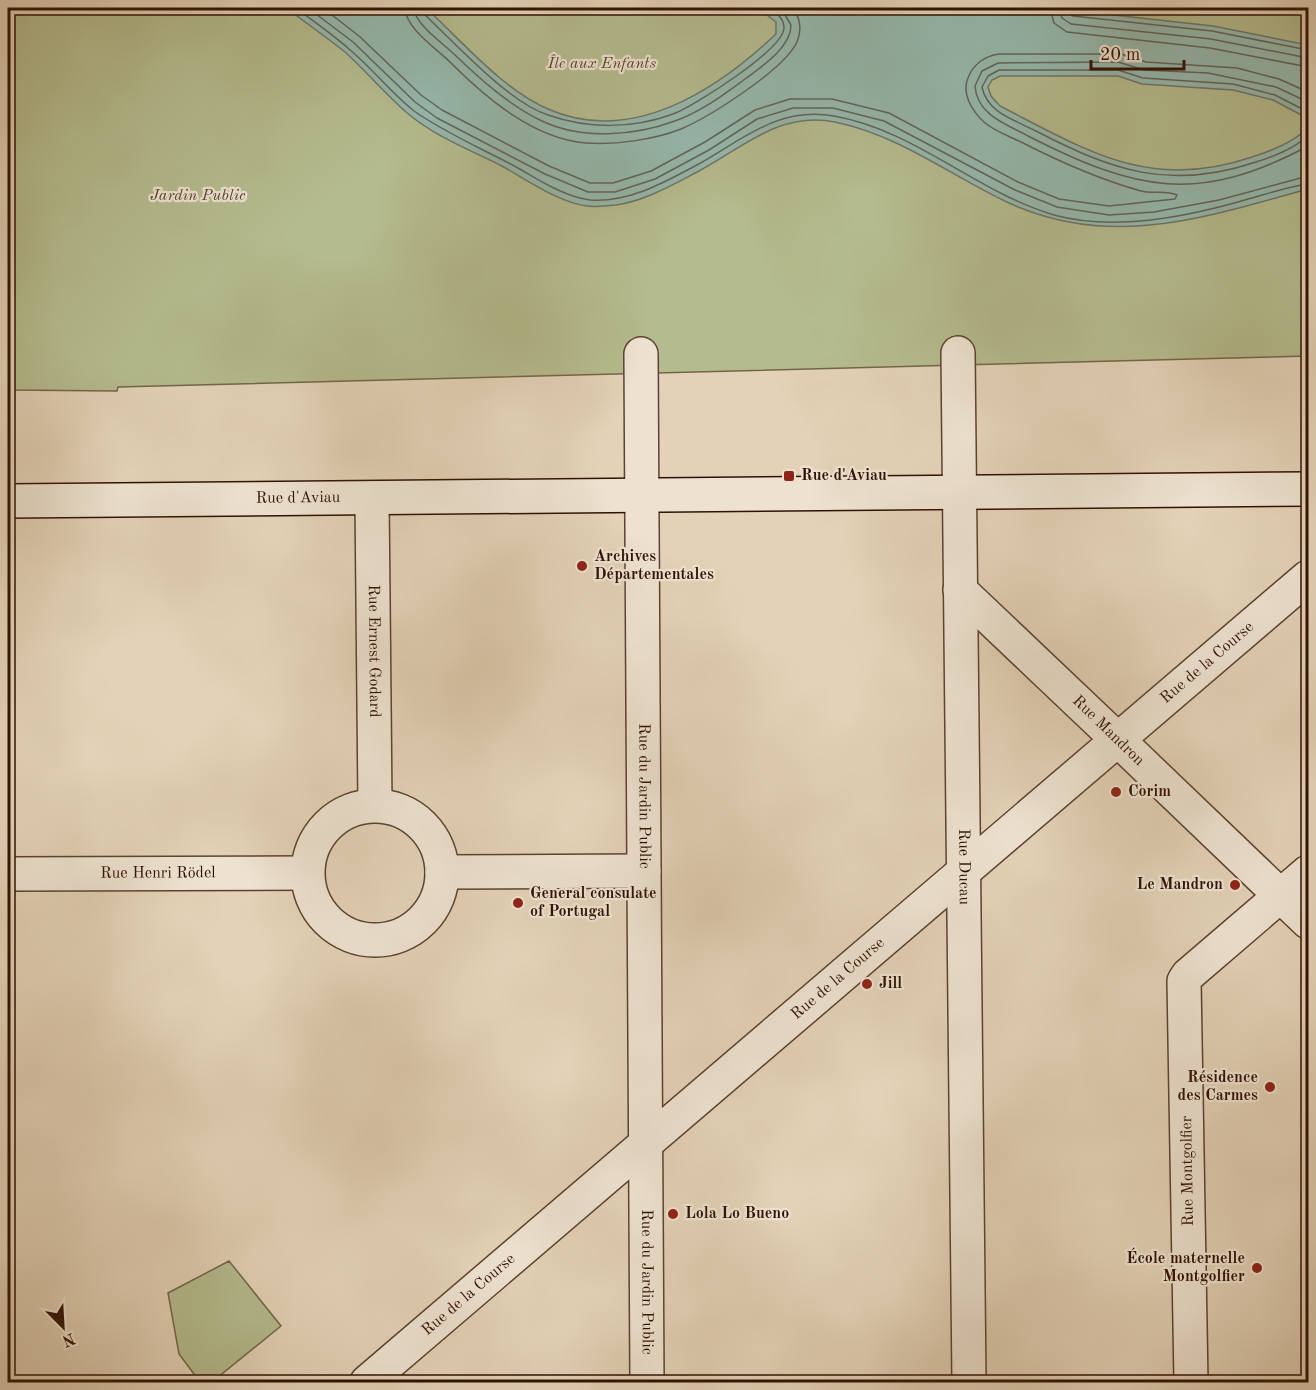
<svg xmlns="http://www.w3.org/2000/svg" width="1316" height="1390" font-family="'Old Standard TT',serif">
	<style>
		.green { fill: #b4bb8e; stroke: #72664a; stroke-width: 1.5 }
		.water { fill: #95b8ad; stroke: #6d756a; stroke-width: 1.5; fill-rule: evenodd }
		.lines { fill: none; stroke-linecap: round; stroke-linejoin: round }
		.shore { stroke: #636459; stroke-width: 1.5 }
		.minor-casing { stroke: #5e4132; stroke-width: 36 }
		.tertiary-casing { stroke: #5e4132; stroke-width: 36 }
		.secondary-casing { stroke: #311105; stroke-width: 36 }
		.minor { stroke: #ede2d0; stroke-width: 33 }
		.tertiary { stroke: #ede2d0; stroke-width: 33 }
		.secondary { stroke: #ede2d0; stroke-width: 33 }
		.poi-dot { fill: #8f2418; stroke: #ede2d0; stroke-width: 2 }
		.labels { text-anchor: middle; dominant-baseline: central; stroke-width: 4.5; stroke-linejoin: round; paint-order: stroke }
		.park-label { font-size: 16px; font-style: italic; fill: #58442e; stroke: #ede2d0 }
		.poi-label { font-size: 16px; font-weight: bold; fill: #311105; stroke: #ede2d0; text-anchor: start }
		.street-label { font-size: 16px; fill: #311105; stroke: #ede2d0 }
	</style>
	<rect width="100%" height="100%" fill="#e3d2b7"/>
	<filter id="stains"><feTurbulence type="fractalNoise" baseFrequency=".00333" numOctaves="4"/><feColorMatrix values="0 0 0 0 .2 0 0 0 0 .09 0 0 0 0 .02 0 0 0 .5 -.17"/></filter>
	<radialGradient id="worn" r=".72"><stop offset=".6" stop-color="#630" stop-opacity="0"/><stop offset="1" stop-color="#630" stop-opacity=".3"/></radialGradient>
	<g class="green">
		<path d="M8,8H1308V356L118,387L117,391L8,390Z"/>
		<path d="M229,1261L281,1326L212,1382H200L179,1354L168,1293Z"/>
	</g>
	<path class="water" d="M286,8H426C462,41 502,89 548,109C632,146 717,90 776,34V22L758,8H1050L1213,26L1308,45V189C1206,217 1112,250 1009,203C951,176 899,135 835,122C780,111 744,147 699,171C674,184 645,201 616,205C607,206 596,207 587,206C557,202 526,179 500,165C468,149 434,136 406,112C384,93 366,71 345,52C326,37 305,22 286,8ZM1000,76H1118L1142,84L1233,90L1273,100L1307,118L1308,127C1295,142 1271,151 1252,157C1150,192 1088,151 1000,106L991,96L988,87L992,80Z"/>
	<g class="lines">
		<g class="shore">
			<path d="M296,8C313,21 332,34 349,49C372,68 391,93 414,111C447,134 483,149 518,168C539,180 565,197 590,200C628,203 663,183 695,166C741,141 777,106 834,116C915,130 976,192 1054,215C1113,231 1180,218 1238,202C1261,196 1285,187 1308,184"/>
			<path d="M308,8L353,42L415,102L437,118L545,174L588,192H615L655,179L709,150L757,119L793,108H833L884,121L1015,190L1057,207L1109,215L1154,212L1219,200L1308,176"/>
			<path d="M323,8L359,36L421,95L442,110L549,166L590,183H613L651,171L705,142L755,110L790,99H832L889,113L1018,182L1059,199L1109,206L1175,199L1177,195C1167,190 1152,194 1141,191C1098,179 1060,162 1021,142C1009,136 994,131 984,122C973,112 961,94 968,78C973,64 985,56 999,54H1121L1146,62L1237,68L1279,79L1308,92"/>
			<path d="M405,8C406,29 436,48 451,63C486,98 534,139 586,143C615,145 653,140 681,129C709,117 784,70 797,42C802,30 800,18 793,8"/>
			<path d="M414,8C415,25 443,43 455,55C480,79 510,106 542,121C582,140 634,136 675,121C701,112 723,95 745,79C761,67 791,48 791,25L781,8"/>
			<path d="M422,8L424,14C455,43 508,102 548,115C588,129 633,129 673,114C694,106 783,50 784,28C784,18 776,12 768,8"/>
			<path d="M1050,8L1054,23L1067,32L1210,48L1308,67"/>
			<path d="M1059,8L1062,18L1071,24L1211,39L1308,58"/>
			<path d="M1067,8L1068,13L1073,16L1212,31L1308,50"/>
			<path d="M1308,102L1276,87L1208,73L1144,70L1118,62L998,63L982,71L975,86C977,115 1006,124 1028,136C1136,191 1198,205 1308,146"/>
			<path d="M1308,112L1275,95L1233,84L1143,78L1118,70H999L988,76L982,87C987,113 1015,120 1036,131C1113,171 1170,191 1256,162C1272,157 1296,148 1308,135"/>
		</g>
		<g class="minor-casing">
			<g id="minor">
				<path id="s1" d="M958,353L969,1382"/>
				<path id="s2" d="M641,354L647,1382"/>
				<path id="s3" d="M372,498L375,805"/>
				<path d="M960,590L1118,740"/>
				<circle cx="375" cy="873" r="67"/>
				<path d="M442,872L644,871"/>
				<path id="s4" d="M8,874L307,873"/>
				<path d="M1191,1382L1184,981L1188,975L1308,872"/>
			</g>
		</g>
		<g class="tertiary-casing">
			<g id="tertiary">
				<path d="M1118,740L1308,922"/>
				<path id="s5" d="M367,1382L1308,577"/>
			</g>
		</g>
		<g class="secondary-casing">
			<g id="secondary">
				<path id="s6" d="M8,501L1308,489"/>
			</g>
		</g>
		<use href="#minor" class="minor"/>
		<use href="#tertiary" class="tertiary"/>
		<use href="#secondary" class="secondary"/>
	</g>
	<g class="poi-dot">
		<rect x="783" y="470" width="12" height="12" rx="3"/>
		<circle cx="582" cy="566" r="6"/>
		<circle cx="1116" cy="792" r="6"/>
		<circle cx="1235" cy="885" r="6"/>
		<circle cx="518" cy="903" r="6"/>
		<circle cx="867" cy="984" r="6"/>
		<circle cx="1270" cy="1087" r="6"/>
		<circle cx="673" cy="1214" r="6"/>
		<circle cx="1257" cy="1268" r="6"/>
	</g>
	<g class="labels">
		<g class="park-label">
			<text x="602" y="64">Île aux Enfants</text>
			<text x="198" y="196">Jardin Public</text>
		</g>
		<g class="poi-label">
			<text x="801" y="476">Rue d'Aviau</text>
			<text x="594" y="557">Archives<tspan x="594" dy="18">Départementales</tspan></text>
			<text x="1128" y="792">Corim</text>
			<text x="1223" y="885" text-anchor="end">Le Mandron</text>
			<text x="530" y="894">General consulate<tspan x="530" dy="18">of Portugal</tspan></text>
			<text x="879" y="984">Jill</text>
			<text x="1258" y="1078" text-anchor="end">Résidence<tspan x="1258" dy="18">des Carmes</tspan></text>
			<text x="685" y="1214">Lola Lo Bueno</text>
			<text x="1245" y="1259" text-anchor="end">École maternelle<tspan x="1245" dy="18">Montgolfier</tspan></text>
		</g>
		<g class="street-label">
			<text stroke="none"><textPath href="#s6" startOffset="290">Rue d'Aviau</textPath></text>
			<text stroke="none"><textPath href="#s3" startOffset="153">Rue Ernest Godard</textPath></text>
			<text stroke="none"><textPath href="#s5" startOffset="1106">Rue de la Course</textPath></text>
			<text transform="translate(1108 731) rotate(44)">Rue Mandron</text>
			<text stroke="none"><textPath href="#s2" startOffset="442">Rue du Jardin Public</textPath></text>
			<text stroke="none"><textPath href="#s1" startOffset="514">Rue Ducau</textPath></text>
			<text stroke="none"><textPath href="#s4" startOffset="150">Rue Henri Rödel</textPath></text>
			<text stroke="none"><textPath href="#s5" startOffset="620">Rue de la Course</textPath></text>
			<text transform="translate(1188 1171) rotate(-91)">Rue Montgolfier</text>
			<text stroke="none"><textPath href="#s2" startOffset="928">Rue du Jardin Public</textPath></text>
			<text stroke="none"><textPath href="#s5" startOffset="134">Rue de la Course</textPath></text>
		</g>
	</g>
	<rect width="1316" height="1390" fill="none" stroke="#e3d2b7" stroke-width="30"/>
	<rect x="9" y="9" width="1298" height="1372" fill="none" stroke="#311105" stroke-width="3"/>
	<rect x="15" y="15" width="1286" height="1360" fill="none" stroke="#311105" stroke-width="1.5"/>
	<g transform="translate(63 1327) rotate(156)" stroke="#ede2d0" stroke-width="4.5" paint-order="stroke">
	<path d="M0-4.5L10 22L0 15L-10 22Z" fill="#311105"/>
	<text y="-9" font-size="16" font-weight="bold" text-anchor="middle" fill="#311105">N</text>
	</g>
	<path d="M1091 60v9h93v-9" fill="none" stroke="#311105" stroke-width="3"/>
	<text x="1100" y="60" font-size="18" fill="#311105" stroke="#ede2d0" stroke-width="4.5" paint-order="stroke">20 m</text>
	<rect width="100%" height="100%" filter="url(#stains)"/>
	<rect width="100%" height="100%" fill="url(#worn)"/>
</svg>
